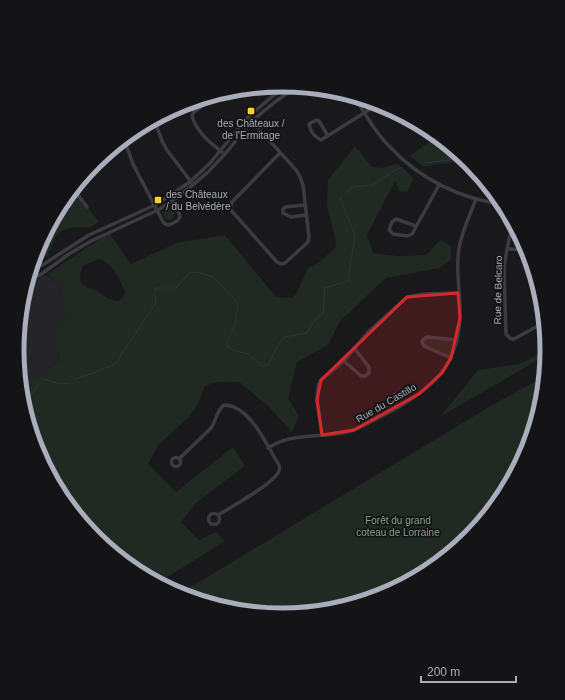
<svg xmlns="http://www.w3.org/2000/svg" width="565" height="700" font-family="Helvetica,sans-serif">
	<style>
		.built { fill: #252428 }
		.green { fill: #202922; fill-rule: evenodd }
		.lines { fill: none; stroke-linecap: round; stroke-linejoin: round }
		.stream { stroke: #2d3540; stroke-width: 1 }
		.minor { stroke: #3b3b42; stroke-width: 3.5 }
		.marked { fill: #d62828; fill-opacity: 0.2; stroke: #d62828; stroke-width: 3; stroke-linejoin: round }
		.poi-dot { fill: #fdd12e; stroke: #141316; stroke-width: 1.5 }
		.labels { text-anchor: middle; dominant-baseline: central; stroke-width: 3.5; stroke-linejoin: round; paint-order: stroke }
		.poi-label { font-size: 10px; fill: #aaadbb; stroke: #141316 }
		.street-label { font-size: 10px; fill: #aaadbb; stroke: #141316 }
		.park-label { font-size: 10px; fill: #80a787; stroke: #141316 }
		.rim { fill: none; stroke: #aaadbb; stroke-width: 5 }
	</style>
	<rect width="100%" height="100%" fill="#19181b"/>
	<path class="built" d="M47,275L58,284L67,321L57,348L60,361L20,385L17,350L22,298L27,282Z"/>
	<g class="green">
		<path d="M444,141L470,162L478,172L461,162L437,164L424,167L410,156L429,142Z"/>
		<path d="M355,146L372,167L383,168L397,163L414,178L407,192L399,191L395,181L367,235L373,253L398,256L426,255L440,240L451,246V260L439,268L386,278L340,321L328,345L297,362L288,398L299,416L292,432L268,406L239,382H218L205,386L197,406L188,418L159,444L148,464L176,492L233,447L245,466L196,503L181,522L199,540L216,532L225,541L158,583C150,579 141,575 134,570C74,527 28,460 20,385L60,361L57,348L51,338L59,324L67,321L58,284L48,274L109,233L131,264L176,243L225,235L276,297L292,298L296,294L308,268L318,263L334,249L336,246L335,238L327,206L328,180ZM99,259C114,264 119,278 125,292L123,298L118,301L109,299L99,292L81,284L80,275L83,266Z"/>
		<path d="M73,188L99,222L90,228C78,225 62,227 55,238C53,241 52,246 51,250L48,251L49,255L32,266C40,238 55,211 73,188Z"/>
		<circle cx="169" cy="214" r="6"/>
		<path d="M425,338L457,340L451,358L426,347L422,341Z"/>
		<path d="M548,349V354L440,417L478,370L519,364Z"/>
		<path d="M545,376L543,402L528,452L503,498L470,538L430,571L384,595L334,610L282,615L230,610L179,594L494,404Z"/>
	</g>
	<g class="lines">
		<g class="stream">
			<path d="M424,163L465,158"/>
			<path d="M44,379L60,384L69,383"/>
			<path d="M75,379L94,373L116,363L156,302L154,293L156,288H176L189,273L197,272L213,277L238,303C237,318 235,329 227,341V346L233,350L248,354L262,366L268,365L280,342L284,337L307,333L313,322L323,313L325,288L348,281L355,235L340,198L353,187L372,185L399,168H403"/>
			<path d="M22,403L29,399L39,383"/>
		</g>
		<g class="minor">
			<path d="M219,93L194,112L192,116C197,132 209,142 222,152"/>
			<path d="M354,96C365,114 376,133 391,148C420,179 462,200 504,204"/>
			<path d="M248,117L297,171L300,177L303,185L309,237L308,242L285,263L281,264L277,262L230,209L232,202L280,153"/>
			<path d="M154,119L162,141L167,150L192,183"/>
			<path d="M328,136L319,121L316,120L309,124C310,131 315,137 321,140L380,103"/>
			<path d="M124,139L133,164L162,220L165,224L169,225L177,221L180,217L179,213L172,201"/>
			<path d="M73,188L87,207"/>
			<path d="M305,205L285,207L283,209V213L291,217L306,215"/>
			<path d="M513,221L507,249L504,269L506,334L511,339H514L545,322"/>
			<path d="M416,226L396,219L392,222L389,230L393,234L407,236L412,234L439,185"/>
			<path d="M507,249L528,250"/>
			<path d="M30,271L44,264L89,235L155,205L190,182L210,163L248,117L274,95L289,85"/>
			<path d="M28,279L40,275L69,254L91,241L158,210L172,201L193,185L209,171L225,154L252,121L275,102L297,86"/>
			<path d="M451,358L426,347L423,345L422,341L425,338L428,337L457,340"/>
			<path d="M344,361L361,376H365L369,373V367L354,348"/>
			<path d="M322,435L317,400L318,386L321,380L344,361L368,332L407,297L424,294L458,293"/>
			<path d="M268,448C273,445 277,443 282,441C304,433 331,438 354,430C364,426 374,420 384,415C426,393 458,370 460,318C461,295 455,271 459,248C462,231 470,215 476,199"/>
			<circle cx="176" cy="462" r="4.5"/>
			<path d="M179,459L211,428C216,421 216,411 224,405C250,405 267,446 279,465C280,468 280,468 279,471C275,483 231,507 218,515"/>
			<circle cx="214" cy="519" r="5.5"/>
		</g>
	</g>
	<path class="marked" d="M458,293L460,318L451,358L442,373L419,394L354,430L322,435L317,400L321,380L407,297Z"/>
	<g class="poi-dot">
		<rect x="247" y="107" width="8" height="8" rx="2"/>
		<rect x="154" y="196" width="8" height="8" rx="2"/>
	</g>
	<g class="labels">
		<g class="poi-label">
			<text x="251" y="123">des Châteaux /<tspan x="251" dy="12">de l'Ermitage</tspan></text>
			<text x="166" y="194" text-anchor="start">des Châteaux<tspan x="166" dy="12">/ du Belvédère</tspan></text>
		</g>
		<g class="street-label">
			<text transform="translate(498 290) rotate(-89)">Rue de Belcaro</text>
			<text transform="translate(386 403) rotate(-30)">Rue du Castillo</text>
		</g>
		<g class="park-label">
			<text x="398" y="520">Forêt du grand<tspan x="398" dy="12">coteau de Lorraine</tspan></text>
		</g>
	</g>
	<path d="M0 0H565V700H0ZM24 350a258 258 0 1 1 516 0a258 258 0 1 1-516 0Z" fill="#141316" fill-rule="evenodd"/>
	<path class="rim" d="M24 350a258 258 0 1 1 516 0a258 258 0 1 1-516 0Z"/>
	<path d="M421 676v6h95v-6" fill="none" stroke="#aaadbb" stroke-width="2"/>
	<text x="427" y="676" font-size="12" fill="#aaadbb" stroke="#141316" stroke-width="3" paint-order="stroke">200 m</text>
</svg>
